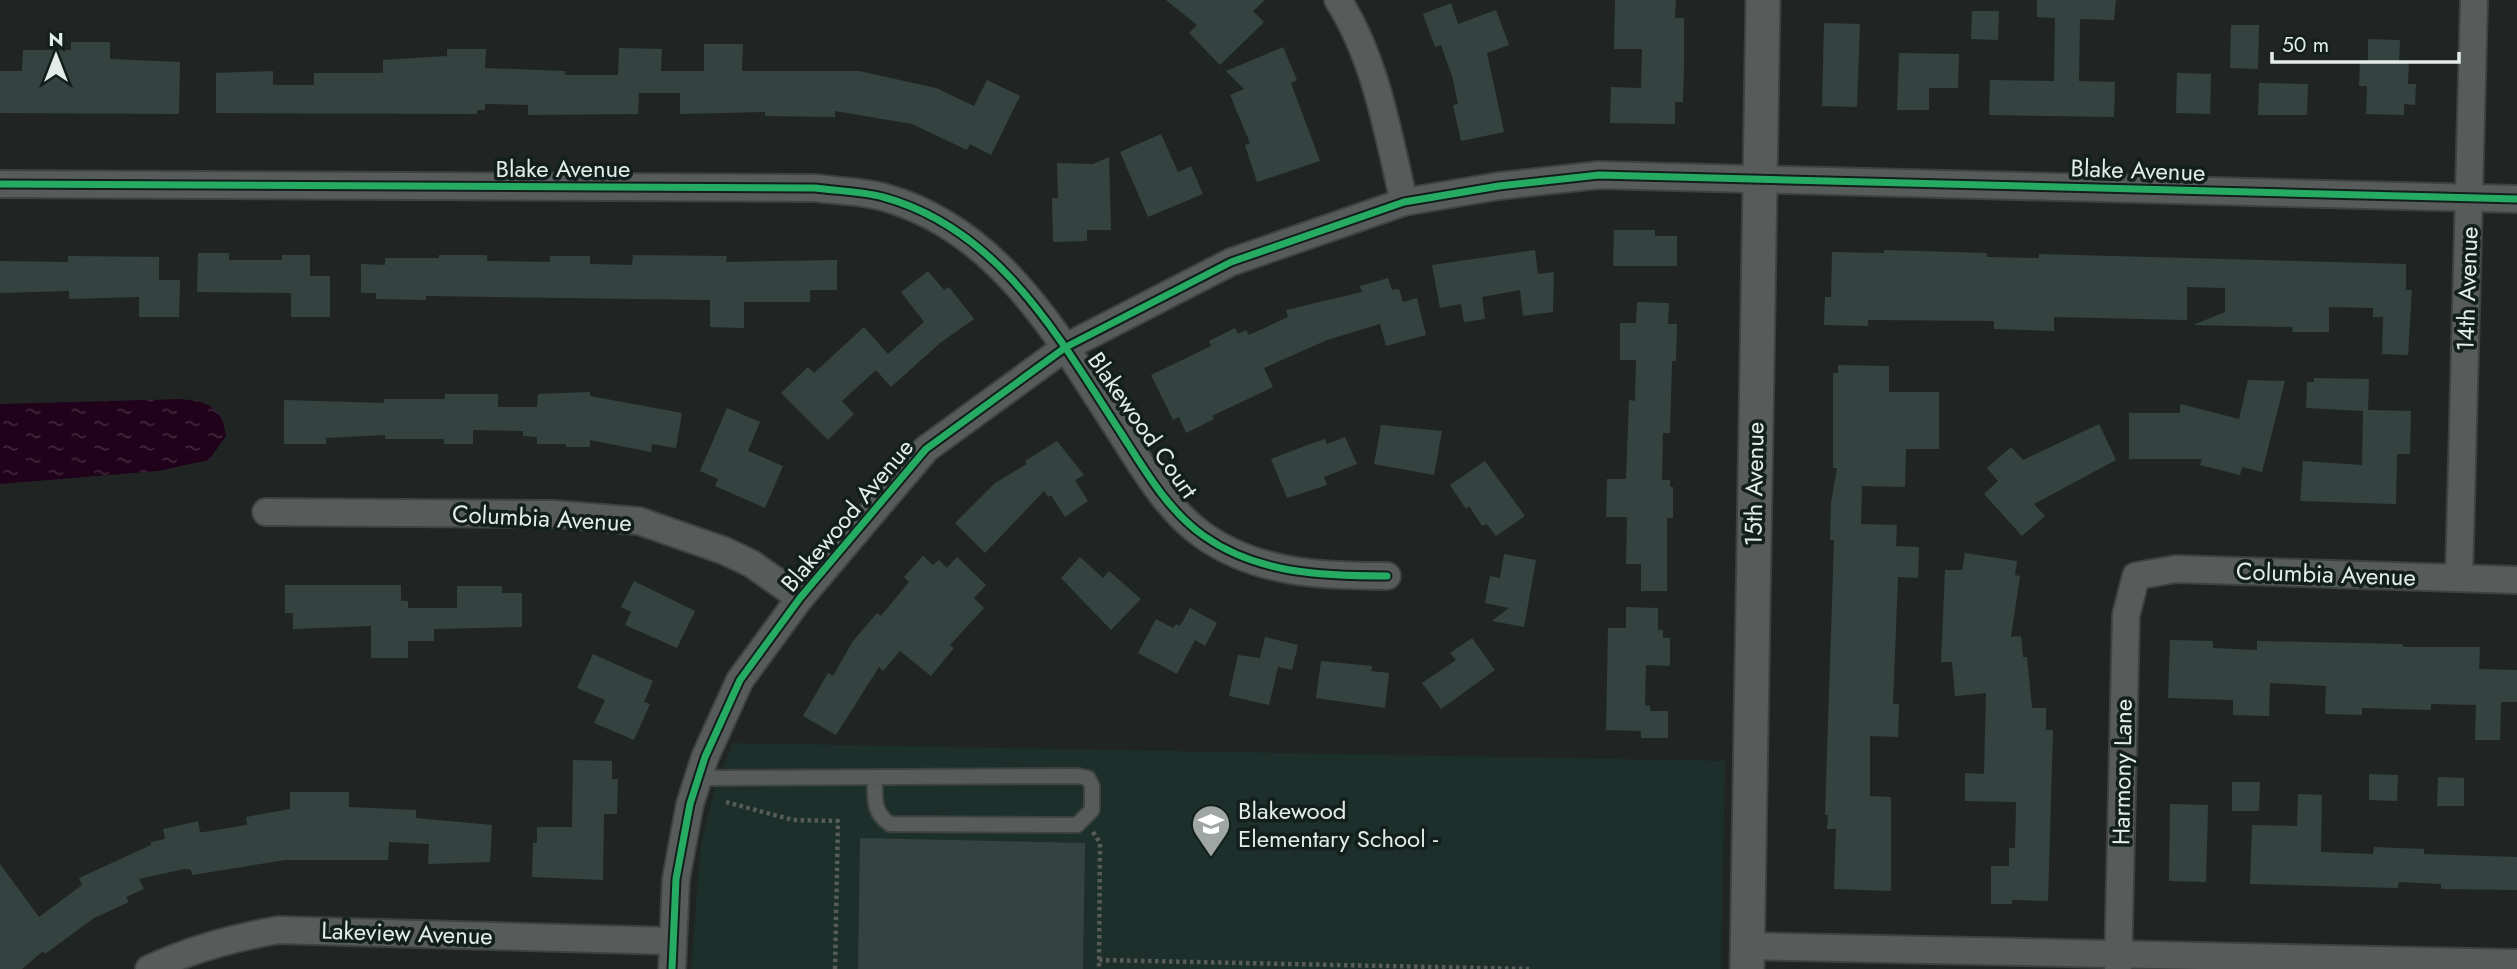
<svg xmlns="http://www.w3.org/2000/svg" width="2517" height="969" font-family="Jost,sans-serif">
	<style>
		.built { fill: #1d2f2b }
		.water { fill: url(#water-ripples) }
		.building { fill: #354340 }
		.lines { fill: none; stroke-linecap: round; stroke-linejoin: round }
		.service-casing { stroke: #3e4241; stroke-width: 18 }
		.minor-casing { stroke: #3e4241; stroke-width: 30 }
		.tertiary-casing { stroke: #3e4241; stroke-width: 37 }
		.path { stroke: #575b5a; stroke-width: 4.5; stroke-dasharray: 3.5 3.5; stroke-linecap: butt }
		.service { stroke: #575c5b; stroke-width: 14 }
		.minor { stroke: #575c5b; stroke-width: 26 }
		.tertiary { stroke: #575c5b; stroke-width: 33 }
		.cycleway-casing { stroke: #131f1c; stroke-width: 11 }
		.cycleway { stroke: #26ab63; stroke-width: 7 }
		.labels { text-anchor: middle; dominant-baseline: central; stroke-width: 7; stroke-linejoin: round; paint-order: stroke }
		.street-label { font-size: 24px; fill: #e4ece9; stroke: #131f1c }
		.poi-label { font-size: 24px; fill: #e4ece9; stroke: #131f1c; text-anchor: start }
	</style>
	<defs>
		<pattern id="water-ripples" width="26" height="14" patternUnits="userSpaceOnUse" patternTransform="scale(1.75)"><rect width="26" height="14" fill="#20031a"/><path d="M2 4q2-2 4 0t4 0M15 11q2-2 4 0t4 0" fill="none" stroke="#40283b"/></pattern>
	</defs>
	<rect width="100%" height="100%" fill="#202524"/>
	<path class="built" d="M733,743L1725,761L1721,969H691L701,844L715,788Z"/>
	<path class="water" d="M181,399C208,401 222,407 226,436L209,460L158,471L0,484V404Z"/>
	<g class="building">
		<path d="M1166,0H1265L1253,11L1264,22L1220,65L1189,33L1197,25Z"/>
		<path d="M1615,0H1676L1675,18H1684V67L1683,102H1675V124L1610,123L1611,87L1641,88L1642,49H1614Z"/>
		<path d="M2037,0H2116L2114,20L2080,19L2079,81L2115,82L2114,117L1989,115L1990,80L2054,81L2055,18L2037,17Z"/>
		<path d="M1451,3L1458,24L1496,10L1509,45L1487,53L1504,132L1461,141L1453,105L1458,104L1452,76L1441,45L1435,47L1423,14Z"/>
		<path d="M1972,11H1999L1998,40L1971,39Z"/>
		<path d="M1824,23L1860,24L1857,107L1822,106Z"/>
		<path d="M2231,25H2259L2258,69L2230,68Z"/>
		<path d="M2368,39L2400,40L2399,63H2409L2408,84H2416L2415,105L2404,104V115L2366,114L2367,86H2359L2360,62L2368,63Z"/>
		<path d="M71,42H110V59L180,62L179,114L0,113V71H22L23,50H71Z"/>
		<path d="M704,44H743L742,71H859L936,88L974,106L987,80L1020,96L991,155L970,144L967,150L912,124L835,111V117L765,116V112L680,114V93H639L638,114L528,115V105L485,104V110H477V114L216,113V73L273,71V85H314V73H383V60L447,56V49H486L485,68L565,71V75H618L619,48L662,49L661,71H704Z"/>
		<path d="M1283,47L1297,80L1291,83L1320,161L1257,182L1245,145L1250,143L1230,95L1244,89L1226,71Z"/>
		<path d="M1899,53L1959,54L1958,88H1929V110H1897Z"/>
		<path d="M2177,73L2211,74L2210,114L2176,113Z"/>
		<path d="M2259,83L2308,84L2307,115H2258Z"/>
		<path d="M1161,134L1178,172L1191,166L1203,194L1148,217L1120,152Z"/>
		<path d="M1109,157L1111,230H1087V241L1053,242L1052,198H1058L1057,163L1093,164Z"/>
		<path d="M1614,230H1655V236H1677V266H1613Z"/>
		<path d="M1535,250L1538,274L1554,272L1553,312L1523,316L1520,290L1482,297L1485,319L1464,322L1461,304L1440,308L1432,265Z"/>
		<path d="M1884,250L1987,253V257L2039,258V254L2406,264V290H2412L2408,355L2382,354L2383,317H2373V308L2329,307V332H2292L2293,327L2193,325L2225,312V288L2187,287V320L2054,317V331L1994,329V321L1868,320V326L1824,325L1825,297H1831L1832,252L1884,253Z"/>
		<path d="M198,253H229V260H282V255H310V276H330V317H291V293L197,292Z"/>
		<path d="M439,255H487V261L550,262V256H590V264L632,265L633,255L727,256L726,262L837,260V290H810V302H744V328L710,327V300L426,296V300L376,299V293H361V264L385,265V258H439Z"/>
		<path d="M68,256L159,257V280H180L179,317H139V297L69,299V291L0,293V261L68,262Z"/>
		<path d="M928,271L944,290L949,287L974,319L940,343L891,387L876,370L842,401L854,414L828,440L781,393L808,367L814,373L864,327L888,354L924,322L901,292Z"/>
		<path d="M1388,278L1392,290L1399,289L1403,302L1417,298L1426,335L1386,346L1380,324L1327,340L1264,368L1273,387L1212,416L1214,419L1186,433L1179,417L1173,420L1151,375L1211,346L1209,341L1235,328L1238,334L1246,330L1249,335L1288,317L1286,310L1362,292L1360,286Z"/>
		<path d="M1637,302L1669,303L1668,324H1677L1676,361H1672L1670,433H1663L1662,480H1670V487H1673V518H1667V591H1641V564H1626L1627,517H1606L1607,479H1626L1629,400L1635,401L1636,360H1620V323H1636Z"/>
		<path d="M1838,365L1889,366V392H1939V449H1906L1905,487L1862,486L1861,524L1897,525L1896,546L1919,547L1918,578L1898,577L1893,704H1899L1898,737L1870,736V796L1891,797V891L1834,889L1836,829H1827L1828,815H1825L1834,540H1830L1831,503L1837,468H1833V373H1838Z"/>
		<path d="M2314,378L2369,379L2368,410L2411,411L2410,454H2397L2396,504L2300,501L2303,461L2362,465L2363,411L2306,408L2307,382H2314Z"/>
		<path d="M2248,380L2285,381L2262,472L2242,467L2240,475L2200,465L2202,459H2129V413H2180V404L2239,419Z"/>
		<path d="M590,392V396L682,413L676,448L652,444L651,452L590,440V447H566V444H537V437L523,436V431L473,430V444H444V439H385V435L326,438V444H284V400L384,403V399H445V394H498V407H537L538,394Z"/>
		<path d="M727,408L760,422L748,451L783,466L765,508L715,486L718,479L700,471Z"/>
		<path d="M2099,424L2116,460L2034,504L2045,516L2022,536L1984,494L1998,481L1987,468L2011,447L2023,460Z"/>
		<path d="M1381,425L1442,431L1434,475L1374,464Z"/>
		<path d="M1345,437L1357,464L1324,477L1327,485L1287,498L1271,459L1310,444L1325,439L1327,444Z"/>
		<path d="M1057,441L1084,475L1075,480L1088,501L1065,517L1051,495L1048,497L1044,491L985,553L955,523L995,483L1027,464L1025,461Z"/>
		<path d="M1485,461L1525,516L1496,536L1487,524L1482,526L1469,506L1466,509L1450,485Z"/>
		<path d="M1965,553L2017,561L2015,575L2020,576L2011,637L2021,636L2023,657H2027L2032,708H2046V730H2053L2048,901L2012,900V904H1991V866H2009V848H2015L2016,802L1965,801V773L1984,774L1986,693L1955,696L1952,662H1941L1945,570H1962Z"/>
		<path d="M1504,554L1536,560L1524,627L1492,621L1509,608L1485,603L1490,576L1500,578Z"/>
		<path d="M923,556L933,565L939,560L947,568L957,557L986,585L974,598L984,608L950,645L954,648L931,676L900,651L883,671L879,667L836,735L803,716L828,673L833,676L853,641L877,613L881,616L909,582L904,577Z"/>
		<path d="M1080,557L1103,578L1109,571L1141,599L1111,630L1061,578Z"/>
		<path d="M634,581L695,611L677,648L625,625L631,612L621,607Z"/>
		<path d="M285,585H401V601H408V608H457V586H502V593H522V627L434,629V641H408V658H371V626L293,629V613H285Z"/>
		<path d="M1626,607L1658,608V630H1663V638H1670V666L1646,665L1645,705L1650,706V711H1668V738H1641V731L1606,730L1608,628H1626Z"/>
		<path d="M1190,608L1217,623L1205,646L1195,640L1177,674L1138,653L1156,619L1173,628L1176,624L1180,626Z"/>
		<path d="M1265,637L1298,645L1292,670L1278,667L1269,705L1229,696L1238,655L1260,658Z"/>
		<path d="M1472,638L1495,670L1441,709L1422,683L1456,660L1450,653Z"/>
		<path d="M2170,640L2213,641V648L2257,650V641L2402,644L2404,647H2480L2479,669L2517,670V702H2501L2500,740H2475L2476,705L2431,704V710L2362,708V715L2325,714L2326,686L2270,683L2269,716L2233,715V700L2168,698Z"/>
		<path d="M593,654L653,681L644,702L650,704L634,740L594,723L605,700L577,688Z"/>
		<path d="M1321,661L1372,666L1371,671L1389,673L1385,708L1316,698Z"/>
		<path d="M573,760L612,761V779H618L617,814H604L603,880L532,877L533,843H537V827H572Z"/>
		<path d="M2369,774L2398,775L2397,801L2369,800Z"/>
		<path d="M2438,777L2464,778V806H2437Z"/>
		<path d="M2232,782H2260L2259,811H2232Z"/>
		<path d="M290,792H349V807L416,810V818L492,825L490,862L428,864L429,844L389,842L388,860H285L192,875L191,870L184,869L139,879L144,889L126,897L129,902L94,918L45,954L43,951L22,969H0V864L39,917L82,885L79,878L151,845V842L165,839L163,829L198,821L200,832H204L247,825L246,817L290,809Z"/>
		<path d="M2298,794L2322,795L2321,852L2373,854L2374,847L2424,849V854L2517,857V890L2441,889V884L2399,882L2398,888L2250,884L2252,825L2297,826Z"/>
		<path d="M2170,804L2208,805L2206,882L2169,881Z"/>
		<path d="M860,838L1085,843L1083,969H858Z"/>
	</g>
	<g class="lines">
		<g class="service-casing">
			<path id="service" d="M698,778L1078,776L1088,778L1092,786V810L1077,825L890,824C872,812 875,797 875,777"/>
		</g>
		<g class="minor-casing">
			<g id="minor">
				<path d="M1338,0C1376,59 1388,134 1404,202"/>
				<path d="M0,184L815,188C837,191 861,191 883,197C1000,229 1059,338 1121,433C1144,469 1168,511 1204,536C1258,574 1323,576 1387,576"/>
				<path d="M266,512L554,514L639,521L725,551L752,564L800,598"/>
				<path d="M2459,578L2474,0"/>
				<path d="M1747,946L2517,963"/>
				<path d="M149,969C191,949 232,938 278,930L672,941"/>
				<path d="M672,969L676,879L690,804L705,757L740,680L800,598L926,449L1066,347L1231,262L1404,202L1499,186L1599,175L2517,199"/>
				<path d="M2118,969L2126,615L2136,576L2176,569L2517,580"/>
			</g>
		</g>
		<g class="tertiary-casing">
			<path id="tertiary" d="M1747,969L1763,0"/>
		</g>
		<g class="path">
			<path d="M726,802L793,820L838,821L835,969"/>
			<path d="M1093,832L1100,843L1099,969"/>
			<path d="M1099,960L1529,969"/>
		</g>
		<use href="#service" class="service"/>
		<use href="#minor" class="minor"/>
		<use href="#tertiary" class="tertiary"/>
		<g class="cycleway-casing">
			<g id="cycleway">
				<path d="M0,184L815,188C837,191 861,191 883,197C1000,229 1059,338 1121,433C1144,469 1168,511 1204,536C1258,574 1323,576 1387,576"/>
				<path d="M672,969L676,879L690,804L705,757L740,680L800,598L926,449L1066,347L1231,262L1404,202L1499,186L1599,175L2517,199"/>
			</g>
		</g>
		<use href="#cycleway" class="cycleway"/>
	</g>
	<defs>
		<g id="school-pin" transform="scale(2.0125)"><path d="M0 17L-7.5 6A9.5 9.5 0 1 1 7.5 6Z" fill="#9fa6a4" stroke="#131f1c"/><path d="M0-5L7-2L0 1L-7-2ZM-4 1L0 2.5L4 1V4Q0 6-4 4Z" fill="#fff"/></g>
	</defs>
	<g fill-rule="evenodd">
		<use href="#school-pin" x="1211" y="824"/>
	</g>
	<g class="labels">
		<g class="street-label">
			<text x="563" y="168">Blake Avenue</text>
			<text transform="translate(2138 170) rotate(2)">Blake Avenue</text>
			<text transform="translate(2467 289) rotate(-88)">14th Avenue</text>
			<text transform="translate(1143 425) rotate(55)">Blakewood Court</text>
			<text transform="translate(1754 484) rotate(-89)">15th Avenue</text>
			<text transform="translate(847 515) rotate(-50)">Blakewood Avenue</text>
			<text transform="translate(542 518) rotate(3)">Columbia Avenue</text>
			<text transform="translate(2326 574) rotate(2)">Columbia Avenue</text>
			<text transform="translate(2122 772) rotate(-89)">Harmony Lane</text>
			<text transform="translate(407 933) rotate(2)">Lakeview Avenue</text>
		</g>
		<g class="poi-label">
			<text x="1238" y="810">Blakewood<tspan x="1238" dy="28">Elementary School -</tspan></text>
		</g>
	</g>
	<g transform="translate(56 56)" stroke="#131f1c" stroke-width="5" paint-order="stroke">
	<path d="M0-5L12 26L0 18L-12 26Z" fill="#e4ece9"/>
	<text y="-10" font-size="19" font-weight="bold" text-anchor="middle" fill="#e4ece9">N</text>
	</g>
	<path d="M2272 52v10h187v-10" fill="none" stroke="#e4ece9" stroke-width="3.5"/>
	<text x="2282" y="52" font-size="21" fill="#e4ece9" stroke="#131f1c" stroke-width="5" paint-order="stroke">50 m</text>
</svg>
